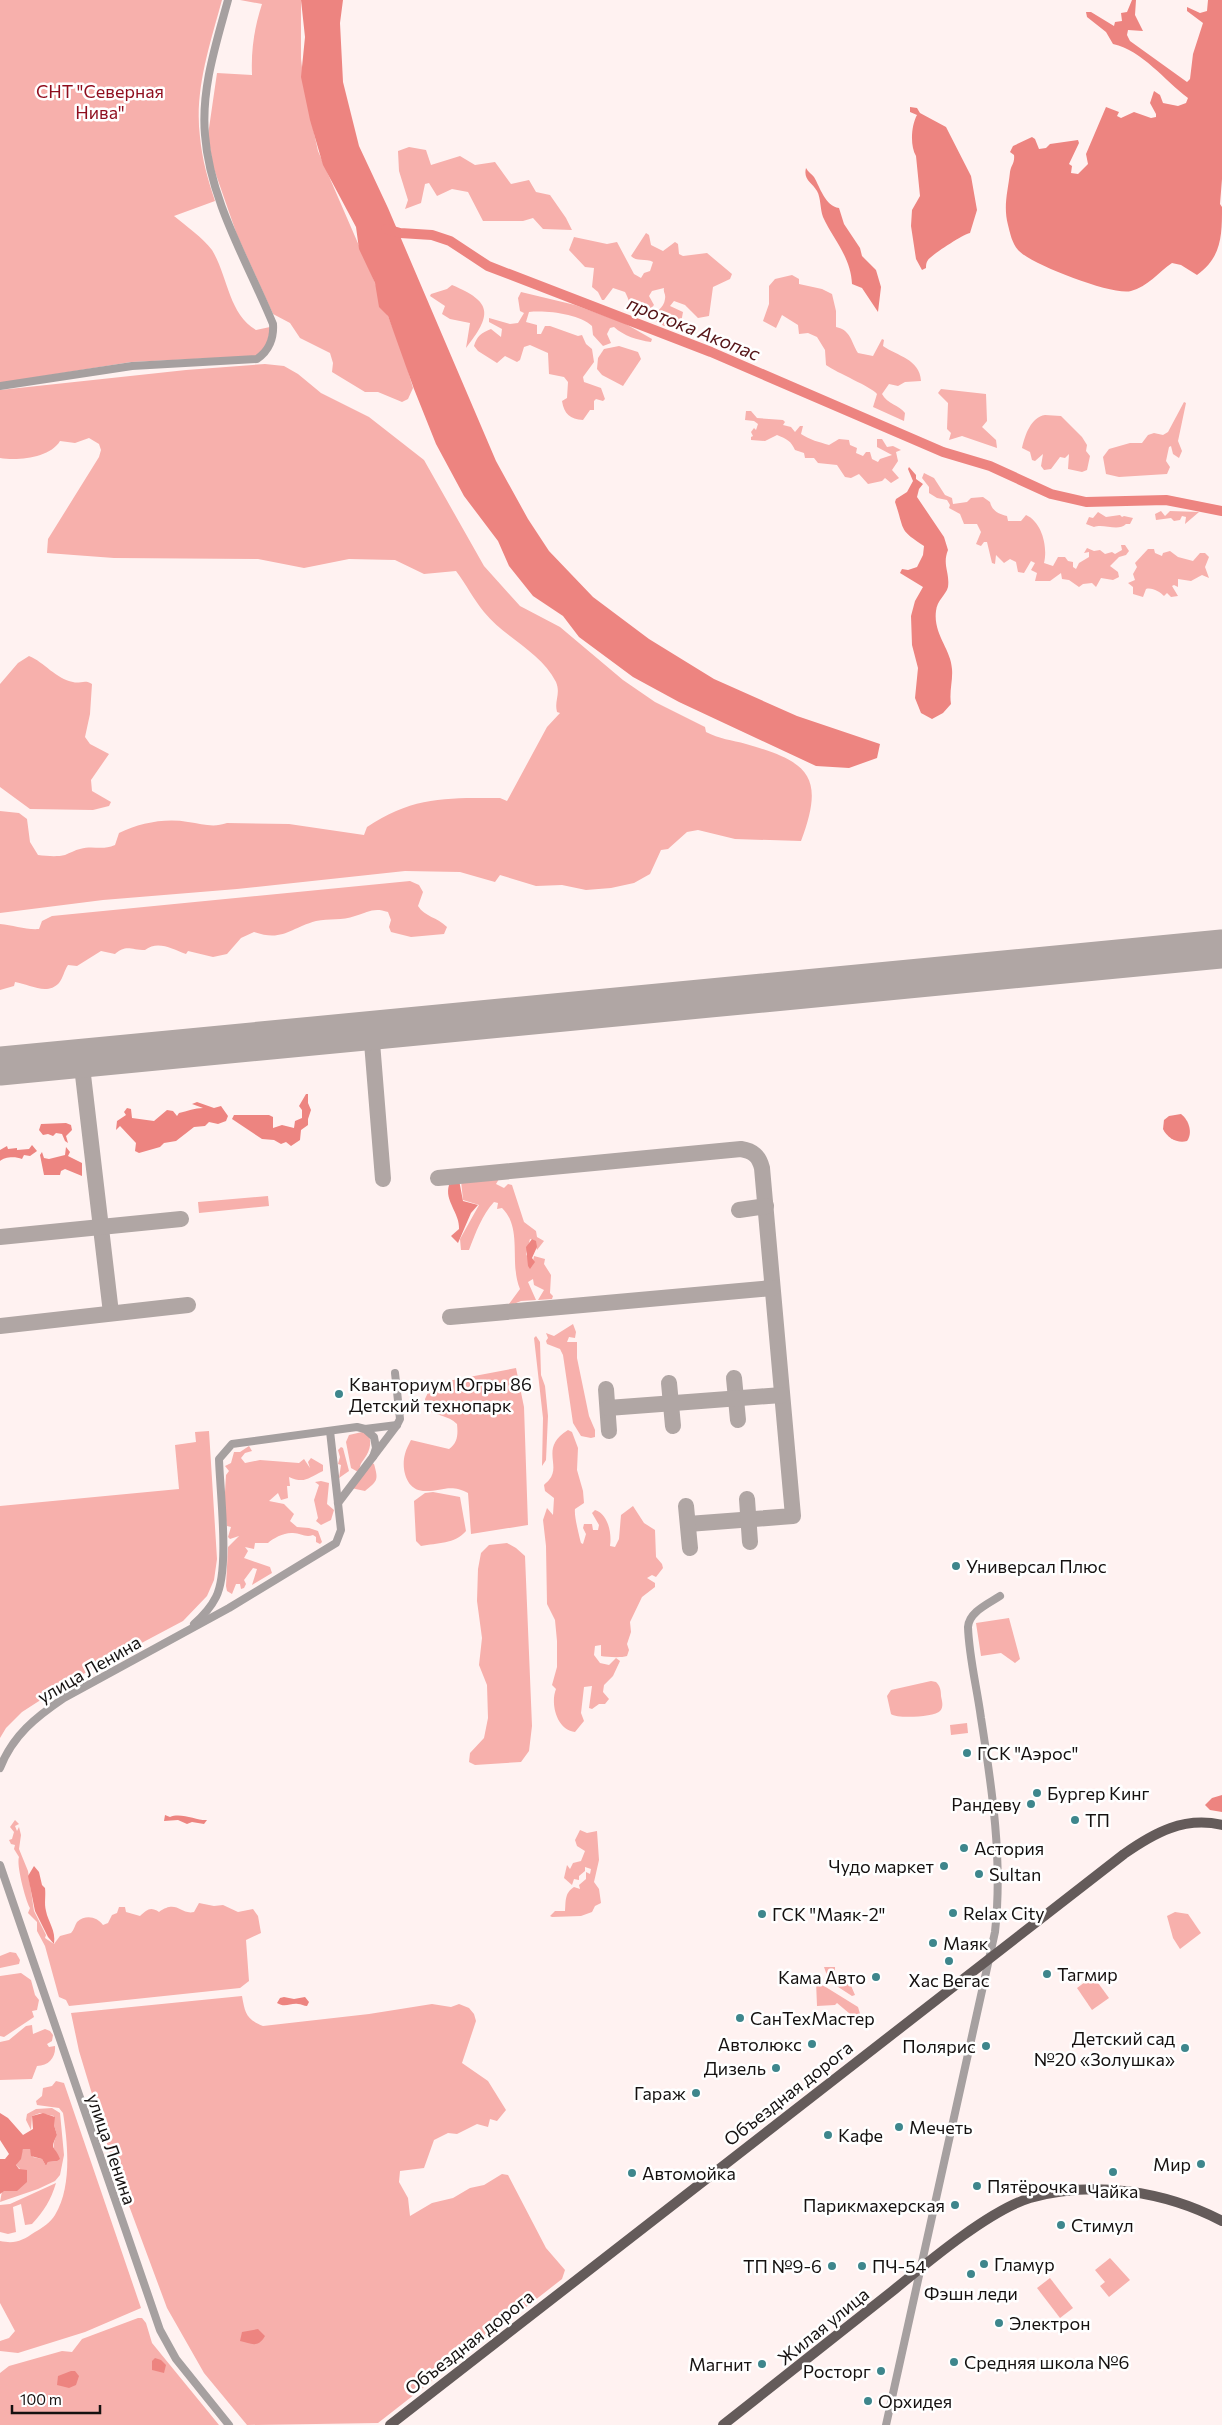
<svg xmlns="http://www.w3.org/2000/svg" width="1222" height="2425" font-family="Commissioner,sans-serif">
	<style>
		.green { fill: #f7b0ac }
		.water { fill: #ed8480 }
		.lines { fill: none; stroke-linecap: round; stroke-linejoin: round }
		.river { stroke: #ed8480; stroke-width: 10 }
		.taxiway { stroke: #b0a6a4; stroke-width: 16 }
		.runway { stroke: #b0a6a4; stroke-width: 39 }
		.minor { stroke: #a6a0a0; stroke-width: 8 }
		.major { stroke: #645b5a; stroke-width: 10 }
		.poi-dot { fill: #3e868c; stroke: #fff; stroke-width: 2 }
		.labels { text-anchor: middle; dominant-baseline: central; stroke-width: 5; stroke-linejoin: round; paint-order: stroke }
		.park-label { font-size: 18px; fill: #8f0e1e; stroke: #fff }
		.poi-label { font-size: 18px; fill: #151110; stroke: #fff; text-anchor: start }
		.street-label { font-size: 18px; fill: #151110; stroke: #fff }
		.water-label { font-size: 19px; font-style: italic; fill: #541316; stroke: #fff }
	</style>
	<rect width="100%" height="100%" fill="#fff2f1"/>
	<g class="green">
		<path d="M0,0H222C210,44 194,91 200,137C202,159 208,180 215,201L174,216C186,226 203,238 212,250C228,276 228,313 256,330L270,327C269,338 267,349 256,356L131,362L0,383Z"/>
		<path d="M240,0H301V59L305,92L318,151L373,278L403,354L413,388L408,399L402,402L378,392H365L332,372L333,363L330,353L300,338L290,323L273,314L237,235L213,166L208,135L217,73L252,75C251,50 254,29 262,4Z"/>
		<path d="M409,147L426,150L431,165L460,156L475,165L495,162L511,184L529,180L536,192L550,195L566,218L572,230L543,229L533,218L523,221H483L468,192L452,189L437,196L429,183L425,184L421,203L405,209L408,200L399,171L398,151Z"/>
		<path d="M646,233L649,235L651,245L663,251L675,242L678,244L679,254L683,256L707,253L732,274L730,279L713,287L709,316L698,318L685,305L674,301L670,306L683,312L681,323L677,327L664,326L654,320C655,309 664,309 665,299C666,293 663,293 664,288L652,291L649,296L654,305L644,316C630,313 631,303 625,292L613,288L604,300H602L598,292L592,287L594,268L585,267L569,250L574,237L607,244L617,242L634,274L641,278L644,273L650,271L653,262C646,258 636,262 631,256Z"/>
		<path d="M792,275L799,279V284L822,289L832,294L836,311V327C851,330 851,342 858,353L873,356L882,339L884,340L883,346C897,356 920,359 921,381L905,382L898,386L889,384L882,394C887,404 899,405 905,413L904,421L873,407L877,394C872,387 837,373 826,365L825,350L817,337L808,333L799,334L798,325L782,315L776,328L763,321L769,304V286L775,279Z"/>
		<path d="M452,285C493,302 492,315 466,348L470,323L450,319L442,314L445,306L430,296L431,294L447,289Z"/>
		<path d="M521,292L575,305L624,323L652,339L651,342C637,340 624,336 614,327L610,328L607,334L611,343L603,346L593,335L592,326C580,314 546,310 529,312L526,322L537,325V334H541L545,326H550L578,336L582,335L586,344L592,349L594,362L583,377L584,382L601,388L605,399L603,401L596,399L594,401V410H590L583,420C570,419 564,414 562,401L567,398L568,382L564,377L549,374L548,353L530,345L524,347L520,360L517,362L505,356L497,363L478,351L474,346C477,336 481,333 491,329L501,337L502,329L489,322V318L510,324L518,323L524,313L520,311L518,298Z"/>
		<path d="M619,346L638,352L641,359L623,386L602,375L597,369L598,358L604,349Z"/>
		<path d="M265,364L284,366L298,374L321,393L369,417L424,460L484,566L520,606L560,627L623,680L655,702L705,727L706,732C719,739 732,740 746,744C810,762 825,777 801,841L735,839L698,830L687,832L668,849L661,850L650,874L634,883L611,888L586,890L562,885L536,886L500,875L495,882L460,872L405,871L237,889L103,900L0,913V811L19,813L27,819L30,842L38,855C47,856 57,857 65,855C70,853 75,850 80,849C94,845 101,851 115,845L119,833C140,823 165,818 188,822C203,824 213,828 227,823L289,824L364,835L367,827C413,796 447,798 500,798L507,801L547,727L560,713L557,712C554,701 561,694 556,682C541,652 505,638 484,612C474,600 466,584 456,571L424,574L395,560L349,559L304,568L258,559L114,558L47,553L48,539L99,457L101,450L99,444L89,438L75,443L60,441C50,458 18,461 0,458V390L186,370Z"/>
		<path d="M941,389L986,394L987,421L982,427L996,440L997,448L962,436L949,440L951,433L947,429L948,403L938,393Z"/>
		<path d="M1184,402L1186,403L1178,441L1182,451L1179,458L1173,454L1171,446L1169,447L1166,461L1170,467L1167,474L1119,477L1106,474L1103,457L1109,449L1130,443H1142L1148,435L1154,433L1163,435L1168,432Z"/>
		<path d="M746,411H751L757,418L783,420L785,422L783,425L791,427L795,432L800,426H803L801,434C810,440 819,442 829,445L839,439L849,440L850,445L857,448L856,453L863,456L866,452H870L872,459L878,462L880,459L892,455L877,447V439H882L887,447L893,446L901,450L896,452L898,461L892,470L899,478L891,483L885,478L882,481L868,484L859,474L851,478L845,477L837,465L818,463L814,458H805L804,453L795,450C791,441 787,439 777,435L765,441L751,440V437L753,436L751,432L754,428L756,430L758,424L754,421L745,420Z"/>
		<path d="M1045,415L1061,416L1082,437L1087,445L1086,451L1090,456L1087,470L1082,472L1068,469L1069,454L1065,458L1060,457L1051,469L1044,470L1041,466L1043,454L1035,461L1032,460L1030,452L1022,448C1025,435 1031,417 1045,415Z"/>
		<path d="M924,473L934,478L945,495L952,498L953,504L967,502L971,498L983,497L990,502C992,511 999,514 1007,516L1008,521H1021L1026,515C1042,522 1048,547 1044,563L1053,566L1058,557H1065L1068,561L1073,562V567L1076,569L1079,563L1089,557V552L1084,553L1087,548L1094,551L1100,550L1105,554L1112,552L1115,554L1122,550L1121,545H1125L1129,551L1126,555L1119,557L1110,566L1118,572L1119,577L1113,580L1101,578L1096,587L1092,583L1083,584L1079,587L1069,580L1062,579L1061,573L1050,581H1035L1037,573L1031,570L1035,563L1031,561L1024,573L1018,572L1016,562L1010,559L1004,563L996,555L995,564L992,563L987,542H984L981,546L976,544L981,532L977,524H964L960,514L949,508L950,505L947,500L937,498L929,493V487L922,478Z"/>
		<path d="M1161,511L1165,516L1170,511L1199,512L1185,524L1186,517L1182,516L1180,520L1174,521L1171,518L1156,520L1155,514Z"/>
		<path d="M1098,512L1106,517L1120,515L1122,517L1124,516L1133,518L1130,524H1126C1118,532 1103,523 1094,527L1086,524L1089,517L1093,518Z"/>
		<path d="M1148,549H1154L1155,553L1162,556L1163,553L1170,551L1178,557L1193,561L1200,553H1205L1209,557L1205,567L1209,578L1202,575L1191,581L1178,579V587L1174,585L1172,586L1178,596L1171,597L1167,593L1164,596C1160,592 1152,587 1146,589L1143,597L1133,594V587L1128,583L1135,580L1133,574L1137,567L1135,563Z"/>
		<path d="M29,656C44,662 56,679 73,682C80,684 85,679 92,684L90,714L85,737L90,744L109,754L91,780L92,791L111,802L109,806L93,810L30,809L0,787V684L18,663Z"/>
		<path d="M410,881L419,885L423,892L418,906C425,917 437,917 447,927L444,934L411,937L391,932L389,927L391,920L388,912C374,907 368,912 355,916C342,921 329,918 316,921C290,928 283,942 254,932L241,938L227,954L213,957L188,951L186,954C172,949 158,940 145,950C131,950 126,944 115,954L101,951L77,966L68,965C64,971 63,978 59,983C47,996 29,984 15,982L14,986L0,990V924C13,925 26,930 39,929L42,921L52,916Z"/>
		<path d="M511,1172L510,1177L499,1179L496,1184L504,1188L508,1184L512,1185L524,1222L536,1231L537,1237L544,1241L537,1250L534,1240L530,1239L526,1254L532,1266L534,1256L545,1259L544,1264L551,1275L550,1293L553,1296L552,1299L538,1300L544,1290L534,1285L533,1279L528,1282L536,1300L521,1301L511,1305L509,1304L520,1289C509,1264 523,1228 502,1208L497,1209L498,1203L494,1202C482,1215 476,1232 469,1250H461L460,1239L479,1205L463,1200L461,1181L456,1178L460,1175L473,1177Z"/>
		<path d="M268,1196L269,1206L199,1213L198,1202Z"/>
		<path d="M573,1324L576,1332L575,1338L569,1337L567,1342H577V1358L589,1416L595,1430V1437L591,1438L581,1436L573,1423L563,1355L560,1349L547,1344L546,1341L548,1338L546,1333L554,1336Z"/>
		<path d="M536,1336L540,1342L541,1375L545,1386L548,1416L546,1460L542,1466L543,1418L534,1338Z"/>
		<path d="M516,1368L524,1407L528,1525L471,1534L468,1493C450,1483 441,1492 423,1491C406,1490 401,1468 405,1454C406,1449 409,1444 411,1440L449,1449C458,1443 458,1434 457,1424C448,1415 436,1416 426,1409L425,1399L432,1384Z"/>
		<path d="M568,1430L572,1432L578,1448L577,1470L583,1491L584,1503L575,1509C574,1516 579,1535 581,1543L583,1544L586,1534L583,1528L584,1524H592L593,1530H598L599,1525L592,1513L595,1510C608,1514 612,1533 610,1546L615,1547L619,1539L621,1515L633,1506L644,1523L655,1530L656,1557L662,1564L663,1568L656,1577L652,1575L647,1578L655,1583V1587L642,1597L630,1622L631,1632L627,1644L629,1650L627,1656C621,1658 607,1657 601,1656V1645L595,1646L594,1655L600,1663L609,1665L616,1658L620,1661L613,1676L604,1685L603,1692L609,1699L605,1704H599L592,1709L589,1708L592,1686L584,1687L581,1713L584,1721L575,1732C557,1730 550,1704 556,1689L552,1685L557,1667V1641L555,1620L547,1604L546,1546L543,1520L547,1508L553,1515L554,1498L545,1491L544,1485C545,1483 548,1482 549,1480C562,1465 539,1448 568,1430Z"/>
		<path d="M209,1431L217,1559L214,1580L207,1596L183,1621L70,1681L22,1712L6,1728L0,1738V1506L179,1489L175,1445L196,1442L195,1432Z"/>
		<path d="M362,1432L368,1433C373,1444 369,1453 362,1462C360,1464 360,1469 358,1472L351,1468L346,1442L349,1435Z"/>
		<path d="M249,1446L252,1451L245,1453L241,1458L245,1463L260,1460L299,1463L304,1459L310,1468L308,1462L311,1458L323,1465V1471C308,1478 305,1484 289,1477L290,1486H287L288,1498L281,1500L278,1493L269,1501L284,1504L294,1514L290,1521L297,1527L309,1528L318,1531L322,1542L320,1544L316,1542V1537L313,1535C305,1538 301,1533 293,1533C285,1532 273,1538 268,1543H255L254,1549L245,1547L248,1551L244,1558L270,1567L272,1573L252,1585L257,1569L253,1568L244,1580L246,1584L244,1588L241,1589L240,1584H236L232,1594L227,1591L226,1586L228,1547L239,1536L230,1539L228,1537L231,1527L227,1526L224,1509L226,1475L229,1471L225,1466L231,1463L234,1452H240Z"/>
		<path d="M341,1447L343,1448L349,1471L339,1478L341,1465L338,1464L340,1457L338,1450Z"/>
		<path d="M370,1462L374,1464C379,1481 377,1481 365,1491L351,1488Z"/>
		<path d="M321,1481L329,1483L327,1504L334,1510L331,1520L321,1525L316,1521L318,1518L314,1500L319,1485L315,1482Z"/>
		<path d="M433,1492L460,1497L466,1531C455,1544 437,1543 421,1546L416,1541L414,1501L425,1493Z"/>
		<path d="M507,1543L516,1548L525,1556L532,1726L529,1751L521,1762L475,1765L469,1762L470,1753L484,1738L488,1718L487,1685L479,1665L482,1638L477,1601L478,1569L481,1553L489,1545Z"/>
		<path d="M1009,1618L1020,1659L1015,1663L1001,1653L981,1656L976,1623Z"/>
		<path d="M931,1681L936,1682C940,1686 941,1690 941,1696C942,1701 944,1707 940,1711C935,1717 897,1719 891,1714L887,1696L891,1690Z"/>
		<path d="M967,1723L968,1733L951,1735L950,1725Z"/>
		<path d="M15,1820L19,1824L15,1826L17,1831L19,1827L21,1835L19,1849L28,1871L34,1911L46,1935L45,1938L54,1944L60,1936L71,1933C74,1930 75,1925 77,1922C86,1914 97,1917 103,1925L108,1923L112,1915L117,1913L119,1907H125L126,1912L140,1916C147,1910 150,1906 159,1912C177,1899 180,1915 194,1912L199,1903L214,1906L223,1905L238,1912L253,1909L258,1916L261,1933L246,1940L249,1981L240,1988L69,2006L66,2000L59,1997L45,1946L37,1931V1922L28,1913L30,1908C26,1902 16,1865 19,1857L14,1849L15,1845L11,1844L9,1840L12,1839L14,1832L10,1827Z"/>
		<path d="M580,1830L587,1833L597,1831L599,1860L594,1882L599,1889L601,1903L595,1906L592,1912L581,1916L552,1917L550,1916L555,1911H565C566,1903 564,1893 574,1887L580,1889L579,1885L586,1879V1872L590,1874L591,1869L585,1867V1871L579,1876V1880L574,1879L572,1885L564,1878L567,1865L570,1869L573,1863L581,1861L585,1851L577,1846L575,1840Z"/>
		<path d="M1175,1912L1188,1914L1201,1933L1180,1949L1173,1938L1167,1916Z"/>
		<path d="M10,1952L16,1953L20,1960L19,1964L0,1968V1956Z"/>
		<path d="M835,1967V1973L849,1981L855,1995L852,1996L829,1981L824,1967Z"/>
		<path d="M21,1973L31,1980L35,1995L39,2000L37,2010L32,2011L34,2017L4,2037L0,2036V1976Z"/>
		<path d="M1093,1976L1109,1998L1092,2010L1077,1988Z"/>
		<path d="M816,1981L858,2007L861,2017L856,2019L837,2003L835,2005L817,2006Z"/>
		<path d="M242,1996C245,2013 246,2019 263,2026L369,2014L432,2004L451,2007L459,2004L469,2008L474,2014L476,2021L462,2063L488,2081L506,2110L497,2121L490,2119L488,2127L477,2124L457,2134L448,2133L434,2140L424,2168L400,2171L399,2182L408,2198L410,2216L432,2203L453,2198L470,2188L484,2185L502,2174L508,2175L546,2248L565,2270L562,2279L378,2423L247,2425L204,2373L167,2308L112,2160L79,2051L71,2013Z"/>
		<path d="M32,2025L33,2034L45,2029L50,2031L53,2035L52,2041L47,2044L49,2047L55,2046C56,2057 49,2066 37,2066L32,2079L0,2080V2042L9,2040L26,2026Z"/>
		<path d="M56,2081L64,2083L141,2308L85,2332L18,2353L0,2351V2341L9,2338L15,2331L0,2303V2241C15,2244 22,2241 35,2232C42,2228 51,2222 55,2215C72,2187 68,2144 63,2113L59,2108L37,2105L36,2101L42,2096L43,2088L52,2086Z"/>
		<path d="M36,2109L52,2108L60,2113L64,2155L60,2175L55,2181L38,2189L0,2202L2,2191H15L20,2169L16,2165L23,2149H30L33,2157L42,2159L46,2166L48,2162L57,2161C55,2149 51,2146 57,2135L54,2125V2116L40,2113L32,2116L31,2130L26,2120L27,2114Z"/>
		<path d="M56,2183C51,2200 44,2211 32,2224L25,2225L21,2204L13,2207L16,2232L8,2234L0,2232V2205L10,2204Z"/>
		<path d="M1110,2258L1130,2280L1109,2297L1100,2286L1105,2282L1095,2270Z"/>
		<path d="M1050,2278L1073,2308L1060,2318L1037,2288Z"/>
		<path d="M138,2318H142L146,2323L152,2343L219,2425H0V2373L9,2366L62,2351L72,2352L82,2339Z"/>
	</g>
	<g class="water">
		<path d="M301,0H343L340,23L343,82L359,146L388,208L496,461L528,519L549,551L593,597L649,639L714,679L797,716L880,744L877,758L849,768L816,766L679,702L633,677L579,637L563,616L533,596L509,566L498,541L464,496L436,444L414,389L388,316L379,307L375,283L359,249L356,227L323,165L310,120L301,77L305,37Z"/>
		<path d="M1132,0H1136L1135,15L1143,31L1128,30L1127,35L1130,41L1187,82L1190,79L1193,54L1203,23L1187,11V7L1200,13L1207,11L1208,0H1222V179L1220,204L1222,207C1222,235 1222,257 1197,275L1181,265L1172,263C1159,272 1147,287 1131,291C1113,296 1030,264 1018,250C1012,243 1010,233 1008,225C1003,206 1008,191 1010,172C1011,165 1015,163 1014,155L1010,152L1013,146L1032,137L1035,139L1039,149L1046,148L1050,144L1078,140L1079,143L1069,164L1072,166L1071,173L1078,174L1088,164L1086,154L1106,107L1119,112L1117,116L1121,118L1134,112L1151,118L1156,117V114L1150,103L1154,91L1160,95L1163,103L1178,106L1186,103L1188,98C1164,80 1143,51 1113,44L1106,32L1087,17L1086,12H1091L1114,26L1115,22L1122,21L1121,13L1127,12Z"/>
		<path d="M910,107L917,108L920,113L946,127L971,176L977,210L970,233C965,233 930,256 928,260C926,263 926,265 926,268L922,270L916,259L911,226L912,210L920,196L916,156C910,146 911,126 917,115L910,112Z"/>
		<path d="M806,168C808,172 812,174 814,177C820,187 825,206 839,208L844,224L860,248L862,256L876,270L881,287L878,312L862,288L852,284C851,257 833,239 823,217C820,209 821,198 817,191C812,182 803,180 806,168Z"/>
		<path d="M909,467L916,475V479L923,484L919,489L917,497L944,537L948,550C942,565 950,572 948,587C946,595 937,600 936,611C933,634 951,649 952,669C953,681 949,692 951,704L943,713L932,719L921,713L915,698L918,668L912,645L911,616L915,601L923,587L900,573L902,569L908,570L917,567L923,555L924,546C898,529 905,531 895,502L896,499L907,492L913,481L908,469Z"/>
		<path d="M306,1094H308V1103L311,1110L308,1119V1125L301,1130L300,1140L291,1146L286,1142L281,1144L274,1140L262,1139L232,1119L234,1115H269L273,1117V1128L282,1125L294,1128L295,1121L302,1118V1110L299,1106Z"/>
		<path d="M197,1102L214,1108L221,1106L228,1116L226,1121L218,1124L209,1122L205,1126L194,1127L176,1141L164,1143L160,1147L139,1153L135,1151L136,1143L120,1126L116,1130L117,1121L126,1115L124,1112L127,1108L131,1109L132,1118L154,1121L167,1110L173,1111L177,1116L179,1113C187,1111 195,1108 203,1108L192,1104Z"/>
		<path d="M1181,1114C1189,1120 1193,1133 1187,1141C1178,1144 1167,1138 1163,1129L1164,1120L1169,1116Z"/>
		<path d="M66,1123L71,1125L72,1130L66,1136L68,1143L65,1141L62,1134L56,1133L53,1136L48,1134L43,1135L39,1130L41,1124Z"/>
		<path d="M32,1145L37,1151L30,1156L24,1155L22,1159C15,1156 4,1157 0,1161V1150L7,1146L8,1149L17,1148V1150L29,1149Z"/>
		<path d="M66,1147L70,1152L68,1156L82,1163V1176L65,1169L61,1171L60,1175H44L40,1155L42,1152L44,1158L49,1159L65,1155Z"/>
		<path d="M459,1180L463,1201L478,1205L471,1213L458,1243L451,1236L459,1229C460,1213 444,1201 449,1185Z"/>
		<path d="M532,1239L536,1241L537,1247L532,1258L535,1262L530,1269L528,1266L526,1247Z"/>
		<path d="M1222,1795V1812L1210,1810L1205,1805L1212,1798Z"/>
		<path d="M165,1815L170,1817C181,1812 198,1821 207,1820L204,1824L192,1822L187,1824L178,1820L164,1821Z"/>
		<path d="M34,1866L39,1872L42,1885L45,1888C46,1896 44,1903 46,1911C48,1922 56,1930 54,1944L48,1937L35,1911L28,1876Z"/>
		<path d="M284,1997L294,1999L305,1997L309,2002L307,2006C304,2006 301,2004 298,2004C290,2003 285,2008 277,2003L280,1998Z"/>
		<path d="M0,2113L8,2118L23,2135L33,2129L32,2116L43,2113L55,2117L54,2125L57,2135C49,2151 55,2145 60,2159L57,2161L48,2162L46,2166L42,2159L31,2156L30,2149H23L21,2159L16,2165L19,2169L27,2170V2182L17,2191H4L0,2194V2159H5L9,2154L0,2140Z"/>
		<path d="M258,2329L265,2336C258,2348 252,2344 240,2341L242,2332Z"/>
		<path d="M155,2358L161,2360L166,2365L164,2373L152,2370V2361Z"/>
		<path d="M71,2371H75L79,2376L76,2385L69,2388L57,2385L58,2376Z"/>
	</g>
	<g class="lines">
		<path class="river" d="M386,229L400,233L432,235L450,241L488,266L711,352L943,452L990,466L1051,494L1086,502L1166,500L1222,511"/>
		<g class="taxiway">
			<path d="M371,1030L383,1179"/>
			<path d="M81,1058L111,1313"/>
			<path d="M438,1178L741,1149C753,1151 759,1156 762,1168L793,1516L688,1524"/>
			<path d="M739,1210L766,1206"/>
			<path d="M0,1237L181,1219"/>
			<path d="M450,1317L772,1288"/>
			<path d="M0,1326L188,1305"/>
			<path d="M734,1378L738,1420"/>
			<path d="M669,1383L673,1426"/>
			<path d="M606,1389L609,1431"/>
			<path d="M608,1408L782,1395"/>
			<path d="M747,1499L750,1542"/>
			<path d="M686,1506L690,1548"/>
		</g>
		<path class="runway" d="M0,1066L1222,949"/>
		<g class="minor">
			<path d="M0,386L132,366L257,359C269,351 274,338 273,324C248,263 210,201 205,135C201,89 216,44 228,0"/>
			<path d="M365,1429L397,1425"/>
			<path d="M338,1503L397,1425L400,1419L395,1373"/>
			<path d="M194,1624C203,1616 211,1607 216,1597C230,1569 220,1493 219,1459L232,1444L357,1427L365,1429L374,1437L376,1448L373,1457"/>
			<path d="M0,1768C13,1735 36,1717 64,1698L229,1608L336,1543L341,1530L330,1431"/>
			<path d="M0,1865L160,2330L176,2359L229,2425"/>
			<path d="M886,2425L995,1932C1003,1861 992,1788 981,1718C977,1688 969,1657 968,1627C969,1612 988,1604 1000,1596"/>
		</g>
		<g class="major">
			<path d="M390,2425L1124,1854C1154,1833 1184,1816 1222,1825"/>
			<path d="M723,2425C780,2380 838,2334 895,2289C929,2261 990,2210 1030,2198C1093,2180 1165,2191 1222,2221"/>
		</g>
	</g>
	<g class="poi-dot">
		<circle cx="339" cy="1394" r="5"/>
		<circle cx="956" cy="1566" r="5"/>
		<circle cx="967" cy="1753" r="5"/>
		<circle cx="1037" cy="1793" r="5"/>
		<circle cx="1031" cy="1804" r="5"/>
		<circle cx="1075" cy="1820" r="5"/>
		<circle cx="964" cy="1848" r="5"/>
		<circle cx="944" cy="1866" r="5"/>
		<circle cx="979" cy="1874" r="5"/>
		<circle cx="953" cy="1913" r="5"/>
		<circle cx="762" cy="1914" r="5"/>
		<circle cx="933" cy="1943" r="5"/>
		<circle cx="949" cy="1961" r="5"/>
		<circle cx="1047" cy="1974" r="5"/>
		<circle cx="876" cy="1977" r="5"/>
		<circle cx="740" cy="2018" r="5"/>
		<circle cx="812" cy="2044" r="5"/>
		<circle cx="986" cy="2046" r="5"/>
		<circle cx="1185" cy="2048" r="5"/>
		<circle cx="776" cy="2068" r="5"/>
		<circle cx="696" cy="2093" r="5"/>
		<circle cx="899" cy="2127" r="5"/>
		<circle cx="828" cy="2135" r="5"/>
		<circle cx="1201" cy="2164" r="5"/>
		<circle cx="1113" cy="2172" r="5"/>
		<circle cx="632" cy="2173" r="5"/>
		<circle cx="977" cy="2186" r="5"/>
		<circle cx="955" cy="2205" r="5"/>
		<circle cx="1061" cy="2225" r="5"/>
		<circle cx="984" cy="2264" r="5"/>
		<circle cx="832" cy="2266" r="5"/>
		<circle cx="862" cy="2266" r="5"/>
		<circle cx="971" cy="2274" r="5"/>
		<circle cx="999" cy="2323" r="5"/>
		<circle cx="954" cy="2362" r="5"/>
		<circle cx="762" cy="2364" r="5"/>
		<circle cx="881" cy="2371" r="5"/>
		<circle cx="868" cy="2401" r="5"/>
	</g>
	<g class="labels">
		<g class="park-label">
			<text x="100" y="91">СНТ "Северная<tspan x="100" dy="21">Нива"</tspan></text>
		</g>
		<g class="poi-label">
			<text x="349" y="1384">Кванториум Югры 86<tspan x="349" dy="21">Детский технопарк</tspan></text>
			<text x="966" y="1566">Универсал Плюс</text>
			<text x="977" y="1753">ГСК "Аэрос"</text>
			<text x="1047" y="1793">Бургер Кинг</text>
			<text x="1021" y="1804" text-anchor="end">Рандеву</text>
			<text x="1085" y="1820">ТП</text>
			<text x="974" y="1848">Астория</text>
			<text x="934" y="1866" text-anchor="end">Чудо маркет</text>
			<text x="989" y="1874">Sultan</text>
			<text x="963" y="1913">Relax City</text>
			<text x="772" y="1914">ГСК "Маяк-2"</text>
			<text x="943" y="1943">Маяк</text>
			<text x="1057" y="1974">Тагмир</text>
			<text x="866" y="1977" text-anchor="end">Кама Авто</text>
			<text x="949" y="1980" text-anchor="middle">Хас Вегас</text>
			<text x="750" y="2018">СанТехМастер</text>
			<text x="1175" y="2038" text-anchor="end">Детский сад<tspan x="1175" dy="21">№20 «Золушка»</tspan></text>
			<text x="802" y="2044" text-anchor="end">Автолюкс</text>
			<text x="976" y="2046" text-anchor="end">Полярис</text>
			<text x="766" y="2068" text-anchor="end">Дизель</text>
			<text x="686" y="2093" text-anchor="end">Гараж</text>
			<text x="909" y="2127">Мечеть</text>
			<text x="838" y="2135">Кафе</text>
			<text x="1191" y="2164" text-anchor="end">Мир</text>
			<text x="642" y="2173">Автомойка</text>
			<text x="987" y="2186">Пятёрочка</text>
			<text x="1113" y="2191" text-anchor="middle">Чайка</text>
			<text x="945" y="2205" text-anchor="end">Парикмахерская</text>
			<text x="1071" y="2225">Стимул</text>
			<text x="994" y="2264">Гламур</text>
			<text x="822" y="2266" text-anchor="end">ТП №9-6</text>
			<text x="872" y="2266">ПЧ-54</text>
			<text x="971" y="2293" text-anchor="middle">Фэшн леди</text>
			<text x="1009" y="2323">Электрон</text>
			<text x="964" y="2362">Средняя школа №6</text>
			<text x="752" y="2364" text-anchor="end">Магнит</text>
			<text x="871" y="2371" text-anchor="end">Росторг</text>
			<text x="878" y="2401">Орхидея</text>
		</g>
		<g class="street-label">
			<text transform="translate(89 1669) rotate(-30)">улица Ленина</text>
			<text transform="translate(788 2093) rotate(-38)">Объездная дорога</text>
			<text transform="translate(112 2149) rotate(71)">улица Ленина</text>
			<text transform="translate(823 2326) rotate(-39)">Жилая улица</text>
			<text transform="translate(469 2342) rotate(-38)">Объездная дорога</text>
		</g>
		<g class="water-label">
			<text transform="translate(694 328) rotate(22)">протока Акопас</text>
		</g>
	</g>
	<path d="M12 2405v8h88v-8" fill="none" stroke="#151110" stroke-width="2.5"/>
	<text x="20" y="2405" font-size="15" fill="#151110" stroke="#ffffff" stroke-width="4" paint-order="stroke">100 m</text>
</svg>
